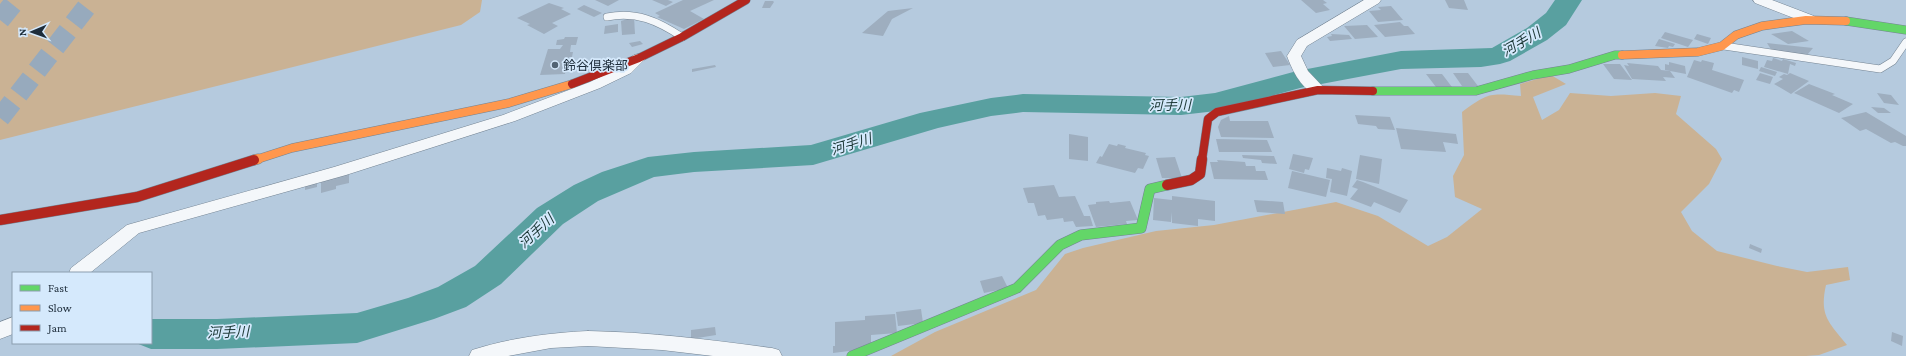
<svg xmlns="http://www.w3.org/2000/svg" width="1906" height="356" font-family="'Crimson Pro','Noto Sans JP',serif">
	<style>
		.green { fill: #cab294 }
		.lines { fill: none; stroke-linecap: round; stroke-linejoin: round }
		.river { fill: #59a0a0; fill-rule: evenodd }
		.building { fill: #9eaebf }
		.highway-tunnel { stroke: #97aabd; stroke-width: 20; stroke-dasharray: 20 10; stroke-linecap: butt }
		.lane-casing { stroke: #748493; stroke-width: 8 }
		.street-casing { stroke: #748493; stroke-width: 1 }
		.fast-far1-casing { stroke: #748493; stroke-width: 9 }
		.fast-casing { stroke: #748493; stroke-width: 11 }
		.slow-far1-casing { stroke: #748493; stroke-width: 9 }
		.slow-casing { stroke: #748493; stroke-width: 11 }
		.jam-far1-casing { stroke: #748493; stroke-width: 9 }
		.jam-casing { stroke: #748493; stroke-width: 11 }
		.lane { stroke: #f4f7fa; stroke-width: 7 }
		.street { fill: #f4f7fa; fill-rule: evenodd }
		.fast-far1 { stroke: #63d668; stroke-width: 8 }
		.fast { stroke: #63d668; stroke-width: 10 }
		.slow-far1 { stroke: #ff974d; stroke-width: 8 }
		.slow { stroke: #ff974d; stroke-width: 10 }
		.jam-far1 { stroke: #b3261e; stroke-width: 8 }
		.jam { stroke: #b3261e; stroke-width: 10 }
		.poi-dot { fill: #526373; stroke: #d5e9fc; stroke-width: 1.5 }
		.labels { text-anchor: middle; dominant-baseline: central; stroke-width: 3.5; stroke-linejoin: round; paint-order: stroke }
		.poi-label { font-size: 13px; fill: #1d2c3a; stroke: #d5e9fc; text-anchor: start }
		.water-label { font-size: 14px; font-style: italic; fill: #1b3735; stroke: #d5e9fc }
	</style>
	<rect width="100%" height="100%" fill="#b5cade"/>
	<g class="green">
		<path d="M0,0H482L480,12L461,25L0,140Z"/>
		<path d="M1551,75L1566,84L1533,97L1542,120L1559,110L1570,93L1611,96L1655,93L1681,96L1676,114L1716,149L1722,159L1709,184L1681,212L1692,231L1717,251L1777,266L1807,272L1848,267L1850,280L1826,285C1819,316 1829,322 1847,345L1819,355L1806,356H891L935,332L1036,290L1065,254L1083,248L1156,231L1214,225L1336,202L1378,216L1428,246L1447,237L1482,209L1455,197L1453,176L1464,155L1462,112C1488,93 1489,93 1521,96L1520,84Z"/>
	</g>
	<g class="lines">
		<path class="river" d="M1555,0H1582L1566,25L1547,40L1510,61L1500,64L1481,67L1401,69L1300,88L1216,111L1181,115L1023,112L991,116L938,128L813,165L694,172L654,177L598,201L563,224L501,284L466,307L434,319L357,343L217,349H151L136,343H151V319H217L357,313L408,298L438,287L475,266L537,208L574,185L602,172L648,157L694,152L811,145L920,113L991,98L1023,94L1181,97L1215,93L1297,71L1401,51L1492,48L1527,28L1546,13Z"/>
	</g>
	<g class="building">
		<path d="M595,0H619L608,6Z"/>
		<path d="M652,0H668L673,2L666,6Z"/>
		<path d="M683,0H714L690,11L704,19L684,29L657,17L660,16L655,13Z"/>
		<path d="M1301,0H1323L1327,3L1323,4L1330,10L1316,13Z"/>
		<path d="M1445,0H1464L1468,10L1449,8Z"/>
		<path d="M765,1H773L774,2L770,8H762Z"/>
		<path d="M549,3L564,8L561,9L571,14L552,23L558,26L544,34L527,25L530,24L517,18Z"/>
		<path d="M584,5L602,13L594,17L577,9Z"/>
		<path d="M1391,6L1403,20L1378,22L1369,11L1381,10L1378,7Z"/>
		<path d="M913,8L892,19L883,36L862,33L888,11Z"/>
		<path d="M634,17L635,34L622,35L621,21Z"/>
		<path d="M1400,22L1404,26H1408L1415,34L1385,37L1374,25Z"/>
		<path d="M618,24V32L604,34L605,26Z"/>
		<path d="M1367,25L1378,37L1355,39L1344,26Z"/>
		<path d="M1792,31L1809,41L1788,44L1771,34Z"/>
		<path d="M1665,32L1693,40L1688,47L1661,38Z"/>
		<path d="M1331,34L1349,35L1352,39L1330,41L1327,37L1332,36Z"/>
		<path d="M1697,34L1711,38L1708,44L1694,39Z"/>
		<path d="M565,37H578L576,45H571L570,52H573L572,57H569L565,74L540,75L548,49H560L563,45H556L557,40L564,39Z"/>
		<path d="M1659,39L1675,44L1673,47L1669,46L1668,48L1655,46Z"/>
		<path d="M640,41L643,44L632,47L629,43Z"/>
		<path d="M1767,43L1813,48L1807,55L1772,51Z"/>
		<path d="M1281,51L1290,65L1273,67L1265,53Z"/>
		<path d="M1742,57L1758,61V69L1742,65Z"/>
		<path d="M1773,58L1782,61L1783,59L1796,63L1795,66L1790,64L1788,74L1764,67L1767,60L1772,61Z"/>
		<path d="M1694,60L1701,62L1702,60L1714,63L1712,70L1744,80L1739,92L1734,90L1732,93L1687,77Z"/>
		<path d="M1669,62L1685,66L1686,74L1665,70V64L1669,65Z"/>
		<path d="M1627,63L1658,66L1661,70L1670,71L1675,78L1663,77L1666,81L1632,79L1624,65L1629,66Z"/>
		<path d="M1603,64H1620L1632,80L1614,79Z"/>
		<path d="M715,65L716,67L692,72V69Z"/>
		<path d="M1761,67L1777,72L1775,76L1759,71Z"/>
		<path d="M1453,73H1468L1478,86H1462Z"/>
		<path d="M1760,73L1773,77L1770,84L1756,80Z"/>
		<path d="M1790,73L1809,81L1791,94L1774,84L1783,79L1779,77L1784,74L1787,75Z"/>
		<path d="M1426,74H1442L1452,87H1436Z"/>
		<path d="M1809,84L1835,94L1832,95L1853,104L1839,113L1794,93Z"/>
		<path d="M1877,93L1891,95L1899,105L1884,103Z"/>
		<path d="M1871,107L1884,108L1891,113H1878Z"/>
		<path d="M1866,112L1906,136V146H1903L1895,142L1891,143L1866,129L1860,131L1841,118Z"/>
		<path d="M1355,115L1390,117L1395,130L1378,129L1376,126L1358,124Z"/>
		<path d="M1229,116L1230,121H1268L1274,138L1221,137L1218,127L1221,120Z"/>
		<path d="M1396,128L1456,134L1458,144L1443,142L1446,152L1401,149Z"/>
		<path d="M1069,134L1088,137V161L1069,159Z"/>
		<path d="M1216,139L1267,140L1272,152H1219Z"/>
		<path d="M1109,144L1117,146L1118,144L1126,146L1125,148L1146,153L1145,155L1149,156L1143,169L1138,168L1135,173L1096,163L1100,156L1102,157Z"/>
		<path d="M1293,154L1313,158L1309,170L1305,169L1304,173L1289,169Z"/>
		<path d="M1242,155L1274,156L1277,164L1262,163L1261,160L1243,158Z"/>
		<path d="M1360,155L1382,159L1379,184L1356,179Z"/>
		<path d="M1175,157L1182,178H1162L1156,158Z"/>
		<path d="M1217,160L1245,162L1246,166H1255L1256,171H1265L1268,180L1214,179L1210,162H1218Z"/>
		<path d="M1327,168L1341,171L1342,168L1352,171L1347,196L1330,192L1332,179L1326,178Z"/>
		<path d="M1292,171L1330,180L1326,197L1288,188Z"/>
		<path d="M349,174V183L336,186V189L321,193V181L317,182V187L305,190V185Z"/>
		<path d="M1357,180L1363,182L1408,200L1400,213L1374,202L1371,207L1350,199L1358,189L1352,187Z"/>
		<path d="M1054,185L1059,197L1075,196L1084,216H1090L1093,226L1076,227L1073,221L1064,222L1063,218L1047,220L1045,215L1038,216L1034,203H1028L1023,188Z"/>
		<path d="M1172,196L1215,201V221L1198,219V226L1172,223V212L1171,222L1153,220L1154,198L1172,200Z"/>
		<path d="M1254,200L1283,202L1285,214L1257,212Z"/>
		<path d="M1109,201L1110,203L1130,201L1138,220L1126,221L1127,224L1096,227L1088,205L1096,204V202Z"/>
		<path d="M1750,244L1762,249L1761,253L1749,248Z"/>
		<path d="M1002,276L1008,288L984,293L980,281Z"/>
		<path d="M921,309L923,323L898,326L896,312Z"/>
		<path d="M895,314L897,333L871,335V344L857,350L833,353V346H835V322L865,320V316Z"/>
		<path d="M715,327L716,335L691,339V330Z"/>
		<path d="M1892,332L1903,336L1902,346L1891,341Z"/>
	</g>
	<g class="lines">
		<g class="highway-tunnel">
			<path d="M0,20L16,0"/>
			<path d="M0,118L92,0"/>
		</g>
		<g class="lane-casing">
			<g id="lane">
				<path d="M607,17C636,11 658,21 682,37"/>
				<path d="M1724,46L1880,69L1893,61L1906,42"/>
			</g>
		</g>
		<g class="street-casing">
			<g id="street">
				<path d="M1364,0H1381L1379,3L1307,46L1301,56L1308,71L1326,90L1323,93C1305,98 1292,70 1287,56L1297,40Z"/>
				<path d="M1753,0H1772L1814,16L1816,19L1814,22H1804L1755,3Z"/>
				<path d="M639,54L644,55L646,58L631,73L600,88L515,121L346,175L139,233L90,273H69L71,268L127,225L334,167L503,115L590,82L621,67L634,55Z"/>
				<path d="M13,317V334L0,339V322Z"/>
				<path d="M588,331C650,332 711,340 772,348L779,350L782,356H713L662,350L588,346L551,348L508,356H469L472,350C510,338 548,333 588,331Z"/>
			</g>
		</g>
		<g class="fast-far1-casing">
			<g id="fast-far1">
				<path d="M1846,21L1906,30"/>
				<path d="M1373,91H1476L1533,75L1569,69L1615,55H1622"/>
			</g>
		</g>
		<g class="fast-casing">
			<path id="fast" d="M852,356L1017,288L1060,245L1081,235L1141,228L1150,189L1167,185"/>
		</g>
		<g class="slow-far1-casing">
			<g id="slow-far1">
				<path d="M1622,55L1698,52L1722,46L1736,35L1762,26L1806,20L1846,21"/>
				<path d="M255,160L292,148L509,103L572,84"/>
			</g>
		</g>
		<g class="slow-casing">
			<path id="slow" d="M254,160L258,159"/>
		</g>
		<g class="jam-far1-casing">
			<g id="jam-far1">
				<path d="M572,84L639,58L682,37L746,0"/>
				<path d="M1202,160L1208,119L1217,112L1318,90L1373,91"/>
			</g>
		</g>
		<g class="jam-casing">
			<g id="jam">
				<path d="M1167,185L1191,180L1200,174L1202,159"/>
				<path d="M0,220L137,197L254,160"/>
			</g>
		</g>
		<use href="#lane" class="lane"/>
		<use href="#street" class="street"/>
		<use href="#fast-far1" class="fast-far1"/>
		<use href="#fast" class="fast"/>
		<use href="#slow-far1" class="slow-far1"/>
		<use href="#slow" class="slow"/>
		<use href="#jam-far1" class="jam-far1"/>
		<use href="#jam" class="jam"/>
	</g>
	<circle class="poi-dot" cx="555" cy="65" r="4"/>
	<g class="labels">
		<g class="poi-label">
			<text x="563" y="65">鈴谷倶楽部</text>
		</g>
		<g class="water-label">
			<text transform="translate(1521 42) rotate(-30)">河手川</text>
			<text transform="translate(1170 105) rotate(-1)">河手川</text>
			<text transform="translate(851 144) rotate(-17)">河手川</text>
			<text transform="translate(536 231) rotate(-42)">河手川</text>
			<text transform="translate(228 332) rotate(-2)">河手川</text>
		</g>
	</g>
	<rect x="12" y="272" width="140" height="72" fill="#d5e9fc" stroke="#8b9dae"/>
	<rect x="20" y="285" width="20" height="6" fill="#63d668" stroke="#8b9dae"/>
	<text x="48" y="292" font-size="12" fill="#1d2c3a">Fast</text>
	<rect x="20" y="305" width="20" height="6" fill="#ff974d" stroke="#8b9dae"/>
	<text x="48" y="312" font-size="12" fill="#1d2c3a">Slow</text>
	<rect x="20" y="325" width="20" height="6" fill="#b3261e" stroke="#8b9dae"/>
	<text x="48" y="332" font-size="12" fill="#1d2c3a">Jam</text>
	<g transform="translate(32 32) rotate(268)" stroke="#d5e9fc" stroke-width="3" paint-order="stroke">
	<path d="M0-3L7 15L0 10L-7 15Z" fill="#1d2c3a"/>
	<text y="-6" font-size="11" font-weight="bold" text-anchor="middle" fill="#1d2c3a">N</text>
	</g>
</svg>
